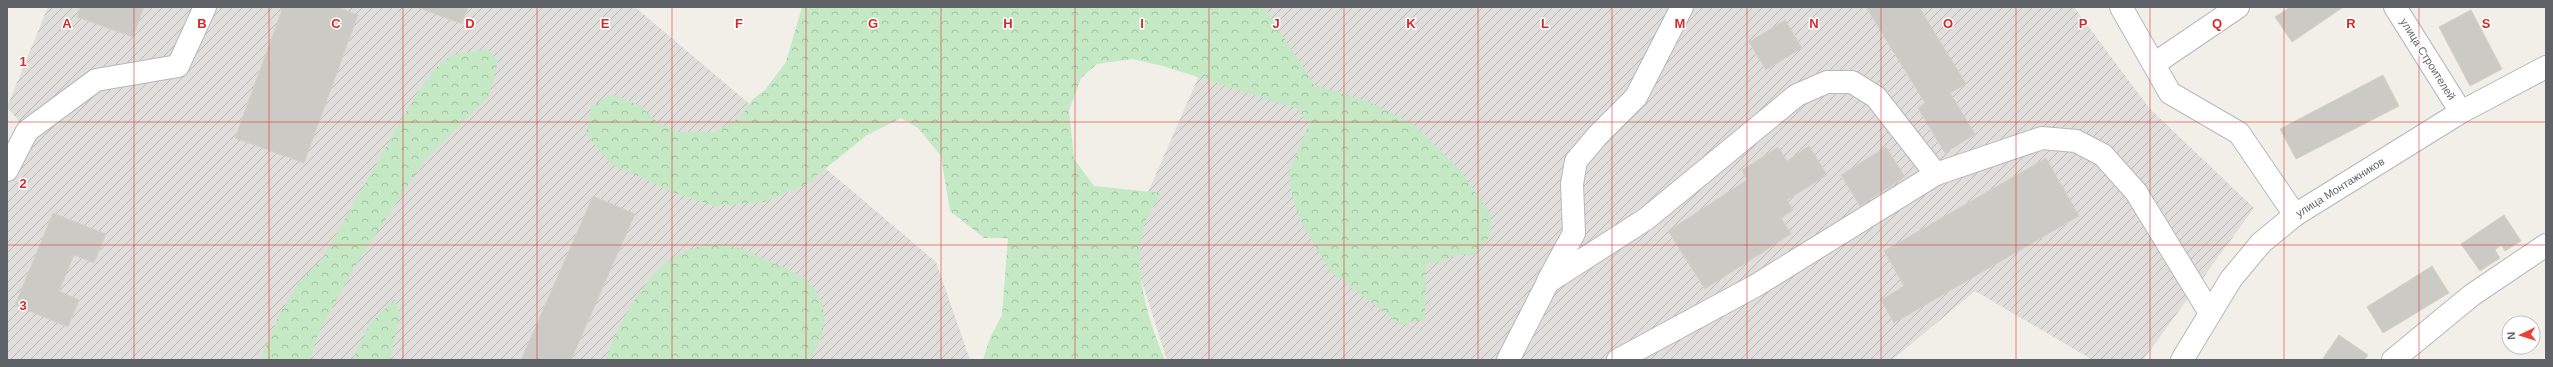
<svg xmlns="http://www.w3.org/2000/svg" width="2553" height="367" font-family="Arial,sans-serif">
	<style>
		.industrial { fill: url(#industrial-furrows) }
		.forest { fill: url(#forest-crowns) }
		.building { fill: #cccac5; stroke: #d6d1c6 }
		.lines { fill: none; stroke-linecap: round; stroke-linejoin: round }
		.minor-casing { stroke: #b5b8bc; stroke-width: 24 }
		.minor { stroke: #fff; stroke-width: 22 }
		.grid { fill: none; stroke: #d62828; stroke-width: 1; stroke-opacity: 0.55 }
		.labels { text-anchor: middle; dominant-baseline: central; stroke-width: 3; stroke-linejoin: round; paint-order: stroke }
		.street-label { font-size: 11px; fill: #5f6368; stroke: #fff }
		.grid-label { font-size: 13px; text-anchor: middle; font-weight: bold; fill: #d62828; stroke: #fff; stroke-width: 3; stroke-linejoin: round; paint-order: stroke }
	</style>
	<defs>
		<pattern id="industrial-furrows" width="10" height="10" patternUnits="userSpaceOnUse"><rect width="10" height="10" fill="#e0deda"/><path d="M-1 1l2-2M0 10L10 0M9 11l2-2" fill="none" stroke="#b9b8b5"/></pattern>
		<pattern id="forest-crowns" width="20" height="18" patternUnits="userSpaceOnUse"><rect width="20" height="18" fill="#c5e8c5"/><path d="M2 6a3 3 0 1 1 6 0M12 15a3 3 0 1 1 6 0" fill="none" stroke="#a3c0a4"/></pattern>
	</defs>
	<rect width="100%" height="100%" fill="#f1efe8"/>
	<g class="industrial">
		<path d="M48,7H635L936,262L970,360H7V170L27,131L7,107Z"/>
		<path d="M1229,7H2074L2149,108L2254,208L2143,360H2093L1975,291L1892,360H1167L1128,238Z"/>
	</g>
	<g class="forest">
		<path d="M802,7H1264L1314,85L1367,101L1413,124L1460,170L1491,215L1490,236L1475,255H1459L1426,265L1425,319L1401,325L1330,271L1300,220L1292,195L1289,172L1309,124L1296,108L1163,66L1132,59L1097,64L1081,78L1069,110L1074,159L1094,186L1161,193C1156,203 1147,215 1144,226C1132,270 1148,319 1165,360H983L990,338L1002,315L1008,238H984L950,211L941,156L918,128L901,118L867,135L805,185L764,202L715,206L677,194L611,164L586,134L591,107L612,94L641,106L657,122L678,132H714L740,118L753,99L765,90L786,62Z"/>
		<path d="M488,49L498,62L489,96L425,159L354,268L319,332L310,360H260L280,313L299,283L324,256L415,96L437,67L452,55Z"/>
		<path d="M703,244C715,245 728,245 739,248C749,251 759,257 768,261C781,266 795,271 806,280C832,301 827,337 809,360H606C615,330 643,278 670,260C679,254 692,249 703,244Z"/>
		<path d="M395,299L400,315L390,360H352L370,324Z"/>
	</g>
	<g class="building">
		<path d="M80,7H144L133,37L77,17Z"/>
		<path d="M283,7H337L358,15L304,163L235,138Z"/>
		<path d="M417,7H468L462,24Z"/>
		<path d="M1866,7H1919L1966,84L1950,93L1975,134L1945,153L1918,108L1925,103Z"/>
		<path d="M2290,7H2342V8L2292,42L2275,17Z"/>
		<path d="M2471,10L2502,69L2470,86L2439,27Z"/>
		<path d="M1785,20L1802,48L1766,70L1749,42Z"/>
		<path d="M2383,75L2399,106L2296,159L2280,129Z"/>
		<path d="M1809,146L1827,175L1787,200L1793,210L1781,218L1791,234L1705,289L1668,231L1747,180L1742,170L1778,147L1787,161Z"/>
		<path d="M1886,147L1905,177L1860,206L1841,175Z"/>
		<path d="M2046,158L2079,216L1894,323L1881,300L1904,286L1884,251Z"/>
		<path d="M593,196L635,214L571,360H521Z"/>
		<path d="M53,213L106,234L94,263L74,255L59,291L79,300L68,327L15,305Z"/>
		<path d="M2504,215L2521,241L2505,251L2501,245L2495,250L2500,258L2480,271L2461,244Z"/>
		<path d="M2432,266L2449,293L2383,333L2367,307Z"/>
		<path d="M2339,335L2368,355L2364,360H2322Z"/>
	</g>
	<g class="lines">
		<g class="minor-casing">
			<g id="minor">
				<path d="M2121,7L2170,93L2239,133L2295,215"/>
				<path d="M2395,7L2461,112"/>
				<path d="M2154,64L2238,7"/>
				<path d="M7,170L27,131L96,80L178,66L205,7"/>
				<path d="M1548,281L1574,233L1572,184L1576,161L1598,135L1636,97L1682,7"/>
				<path d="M1508,360L1548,282L1646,219L1797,95L1827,82H1852L1876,97L1936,174"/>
				<path d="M1618,360L1755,286L1936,174L2042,138L2076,141L2103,155L2136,192L2210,313"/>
				<path d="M2182,360L2231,279L2261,243L2295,215L2461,112L2546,67"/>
				<path d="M2393,360L2472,295L2546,245"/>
			</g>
		</g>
		<use href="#minor" class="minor"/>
	</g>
	<path class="grid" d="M134,7V360M269,7V360M403,7V360M537,7V360M672,7V360M806,7V360M941,7V360M1075,7V360M1209,7V360M1344,7V360M1478,7V360M1612,7V360M1747,7V360M1881,7V360M2016,7V360M2150,7V360M2284,7V360M2419,7V360M7,122H2546M7,245H2546"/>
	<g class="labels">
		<g class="street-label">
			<text transform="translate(2428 59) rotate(58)">улица Строителей</text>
			<text transform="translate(2340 187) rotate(-32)">улица Монтажников</text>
		</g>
	</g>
	<g class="grid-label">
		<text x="67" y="28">A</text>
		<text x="202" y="28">B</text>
		<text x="336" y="28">C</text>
		<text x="470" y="28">D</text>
		<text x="605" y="28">E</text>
		<text x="739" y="28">F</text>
		<text x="873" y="28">G</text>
		<text x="1008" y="28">H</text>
		<text x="1142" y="28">I</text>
		<text x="1276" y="28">J</text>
		<text x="1411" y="28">K</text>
		<text x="1545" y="28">L</text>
		<text x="1680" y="28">M</text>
		<text x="1814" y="28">N</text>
		<text x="1948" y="28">O</text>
		<text x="2083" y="28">P</text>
		<text x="2217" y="28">Q</text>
		<text x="2351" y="28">R</text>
		<text x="2486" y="28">S</text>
		<text x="23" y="66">1</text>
		<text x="23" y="188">2</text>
		<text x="23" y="310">3</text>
	</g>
	<rect width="2553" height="367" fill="none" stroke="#5f6368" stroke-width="16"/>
	<g transform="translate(2521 335) rotate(266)"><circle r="19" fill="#ffffff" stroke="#bfc1c3"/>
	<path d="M0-3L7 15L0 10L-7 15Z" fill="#ea4335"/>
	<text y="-6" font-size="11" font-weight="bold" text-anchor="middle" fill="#5f6368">N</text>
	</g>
</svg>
